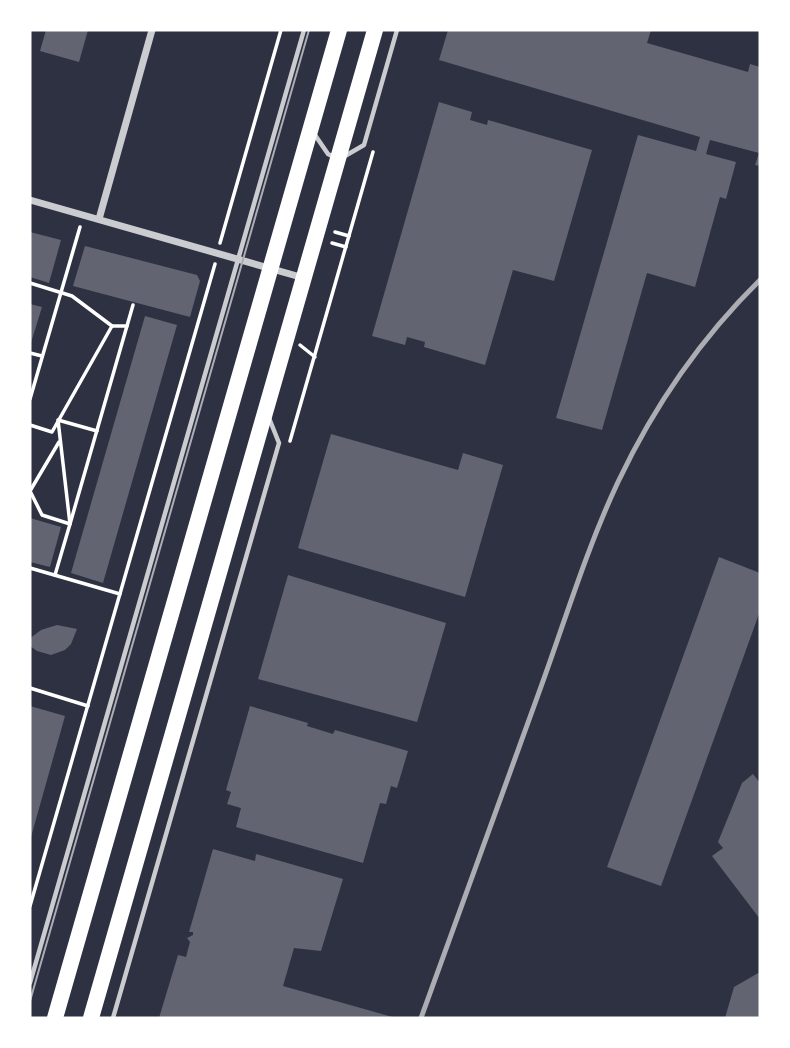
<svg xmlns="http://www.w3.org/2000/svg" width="790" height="1048" font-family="'Roboto Condensed',sans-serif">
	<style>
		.building { fill: #626471 }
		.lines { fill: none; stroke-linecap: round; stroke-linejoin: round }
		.path { stroke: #fff; stroke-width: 3.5 }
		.service { stroke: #caccd0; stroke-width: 4.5 }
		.minor { stroke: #caccd0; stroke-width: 7 }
		.primary { stroke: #fff; stroke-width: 16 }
		.tram { stroke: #abadb3; stroke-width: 2 }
		.rail { stroke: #abadb3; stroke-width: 5 }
	</style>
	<rect width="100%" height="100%" fill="#2d3142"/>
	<g class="building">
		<path d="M46,30H88L79,62L40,51Z"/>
		<path d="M651,30L647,43L748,72L750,64L760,67V166L755,165L759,153L710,140L706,154L736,162L726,199L720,197L695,287L647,273L602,430L556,418L638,135L696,151L700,137L439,60L448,30Z"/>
		<path d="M439,102L472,112L470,120L487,125L488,120L592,150L554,281L513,270L485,365L424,347L425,342L407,337L405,345L372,336Z"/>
		<path d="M30,232L61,240L49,283L30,277Z"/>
		<path d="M85,246L197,275L200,281L190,317L73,286Z"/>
		<path d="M30,304L42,307L30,346Z"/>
		<path d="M145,316L177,325L103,583L71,573Z"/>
		<path d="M331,434L458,470L463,453L503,465L465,597L298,548Z"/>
		<path d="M30,518L61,527L50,567L30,562Z"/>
		<path d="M719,557L760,573V611L661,886L607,867Z"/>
		<path d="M288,575L446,623L417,722L258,679Z"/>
		<path d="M57,625L77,629L71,644L65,650L51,655L37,651L30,646V639L33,636L41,630Z"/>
		<path d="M30,706L65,716L31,837H30Z"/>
		<path d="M250,706L308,723L307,726L333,734L335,730L408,751L397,788L391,786L386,804L380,803L363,863L236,827L241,808L227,804L231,792L226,790Z"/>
		<path d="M753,774L760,783V919L712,856L723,848L718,842L742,783Z"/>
		<path d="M213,849L255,861L256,854L343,879L321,951L294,948L283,986L396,1018H159L178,955L186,957L190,942L187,938L193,935V932H189Z"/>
		<path d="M760,972V1018H725L734,987Z"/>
	</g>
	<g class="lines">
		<g class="path">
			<path d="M335,232L349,236"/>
			<path d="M220,243L281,30"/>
			<path d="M332,243L346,247"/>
			<path d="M30,283L72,296L112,326L52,432L30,425"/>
			<path d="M112,326H127"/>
			<path d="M300,345L315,357"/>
			<path d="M30,353L42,356"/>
			<path d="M30,399L80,227"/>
			<path d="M290,441L373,152"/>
			<path d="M30,491L42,515L70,524L133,305"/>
			<path d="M30,491L59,442"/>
			<path d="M30,568L120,594"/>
			<path d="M55,575L70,524L58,420L97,431"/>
			<path d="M30,688L88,706"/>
			<path d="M30,906L215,264"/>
		</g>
		<g class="service">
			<path d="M315,135L328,154L334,157"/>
			<path d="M345,156L364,145L397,30"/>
			<path d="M30,983L304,30"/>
			<path d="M113,1018L279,443L269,418"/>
		</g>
		<g class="minor">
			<path d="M30,200L304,278"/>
			<path d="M99,219L152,30"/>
		</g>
		<g class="primary">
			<path d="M55,1018L339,30"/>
			<path d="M91,1018L375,30"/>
		</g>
		<path class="tram" d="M30,1001L309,30"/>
		<path class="rail" d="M421,1018C460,910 499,803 538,695C564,624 586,550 618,482C654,406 701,338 760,280"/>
	</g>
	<rect width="790" height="1048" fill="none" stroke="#ffffff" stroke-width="63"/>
</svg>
